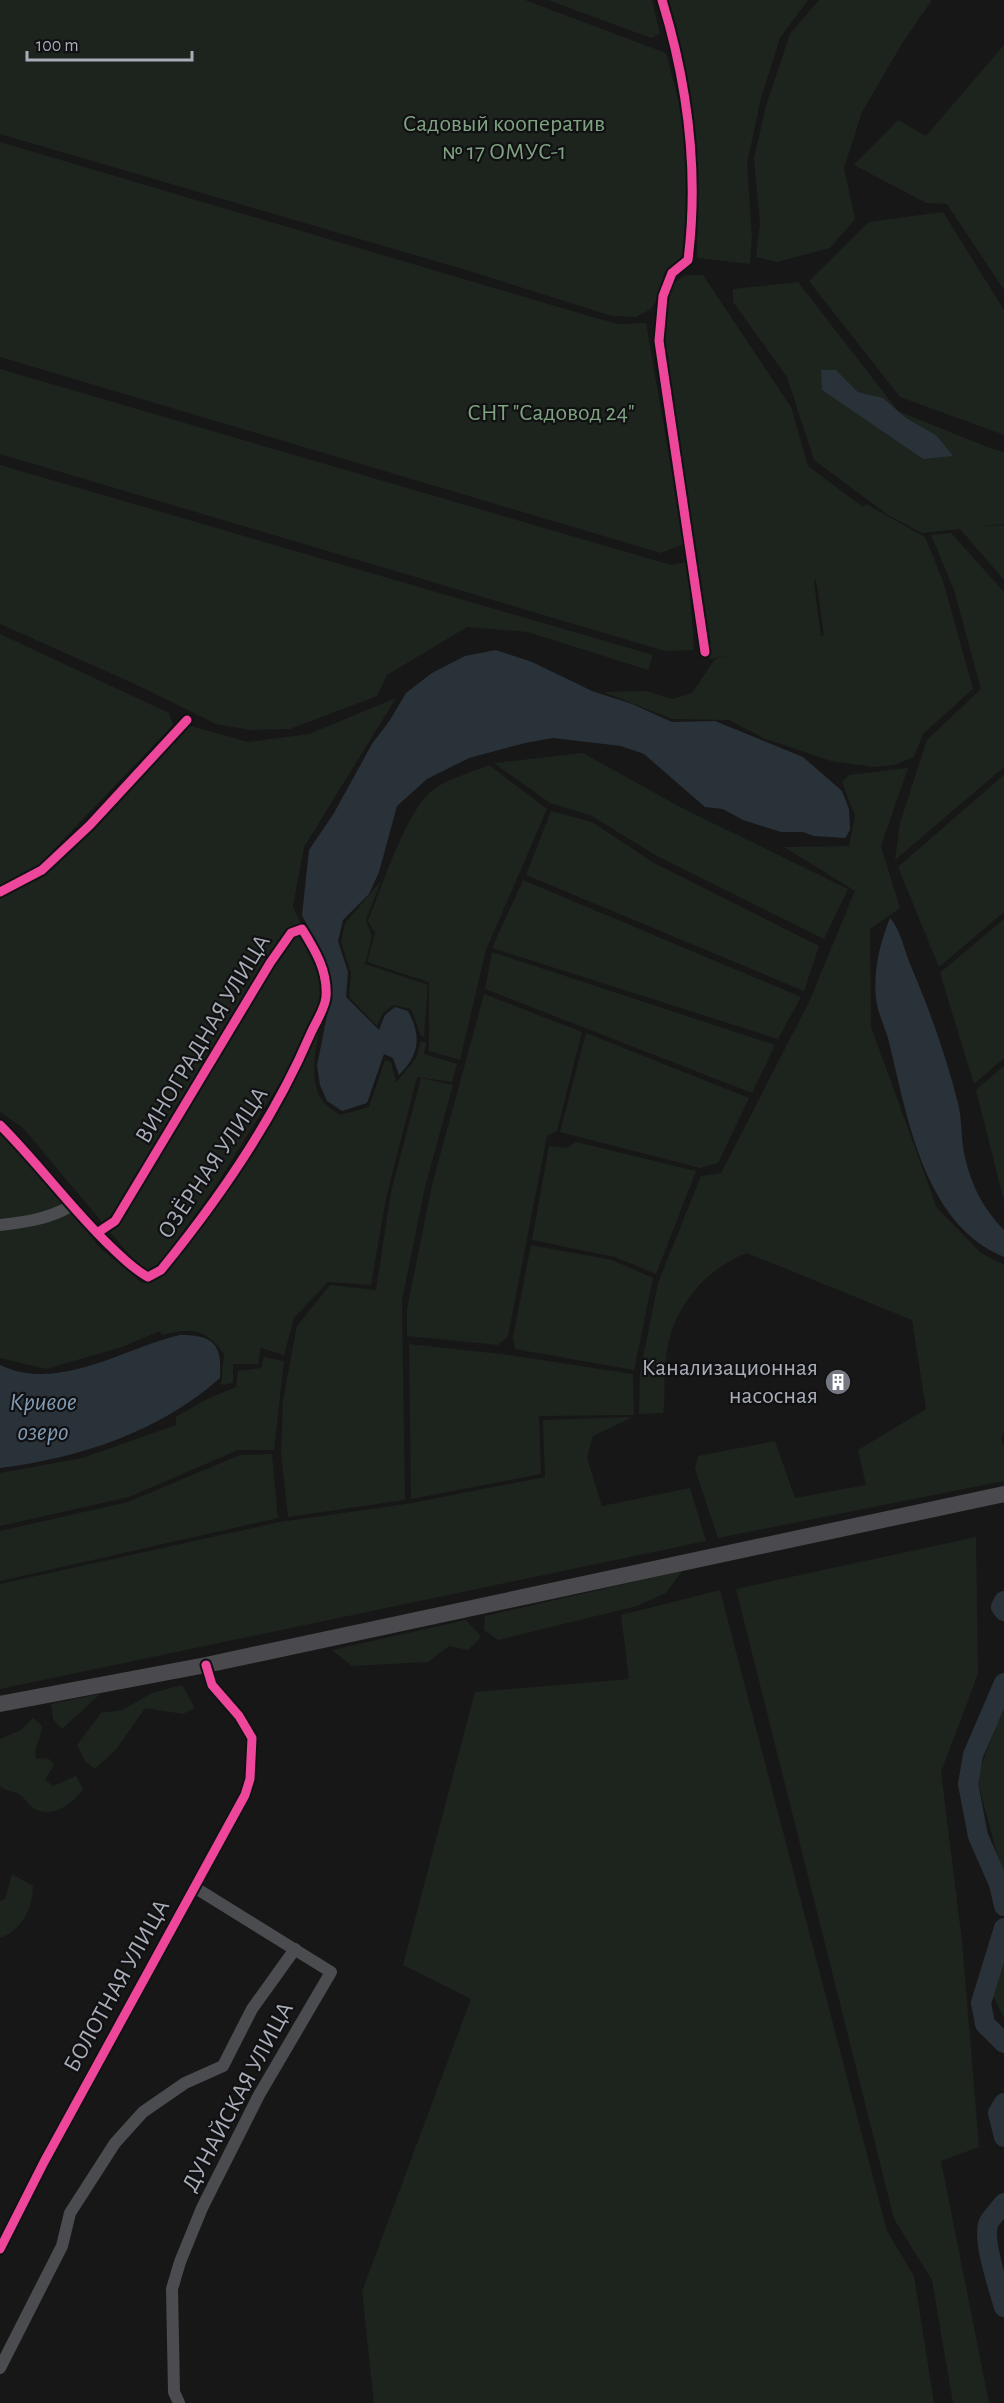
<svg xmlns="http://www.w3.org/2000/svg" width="1004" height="2403" font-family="'Alegreya Sans',sans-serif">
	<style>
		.green { fill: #1d241e; fill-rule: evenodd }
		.water { fill: #2a3239 }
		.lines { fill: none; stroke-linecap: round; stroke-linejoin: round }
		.river { stroke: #2a3239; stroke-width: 20 }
		.minor { stroke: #4b4c50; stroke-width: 12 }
		.secondary { stroke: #4a4a4e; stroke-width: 16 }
		.cycleway-casing { stroke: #111113; stroke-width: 13 }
		.cycleway { stroke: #ed469a; stroke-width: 9 }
		.labels { text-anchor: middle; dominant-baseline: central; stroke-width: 4.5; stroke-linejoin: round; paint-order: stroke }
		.park-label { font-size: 24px; fill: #7fa381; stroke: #111113 }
		.street-label { font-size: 24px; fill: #a8adb8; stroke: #111113 }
		.poi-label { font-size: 24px; fill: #a8adb8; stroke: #111113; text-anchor: end }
		.water-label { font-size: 26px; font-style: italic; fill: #7f9bb3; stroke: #111113 }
	</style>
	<rect width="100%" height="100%" fill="#171717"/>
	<g class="green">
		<path d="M0,0H525L666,53L682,114L688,182L684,255L664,273L658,299L651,309L636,317L612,316L466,270L0,134Z"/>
		<path d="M548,0H652L660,34L651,38Z"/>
		<path d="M668,0H808L780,38L761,98L747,164L752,237L750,264L697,258L698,188Z"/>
		<path d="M819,0H932L903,42L862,112L844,168L855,219L830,248L777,262L756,257L760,223L754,158L766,106L790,34Z"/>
		<path d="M1004,45V290L947,204L926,203L854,165L898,120L926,136Z"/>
		<path d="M0,142L589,316L618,324L646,323L684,544L661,553L0,357Z"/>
		<path d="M943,212L1004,310V435L900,397L809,281L869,222Z"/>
		<path d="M685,275H703L791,407L808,466L863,507L866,504L925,537L943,581L973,689L923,734L914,757L894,765L874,767L831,761L763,738L729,720L672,719L603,692L646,691L672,699L692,693L715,659L733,655L710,659L663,335L670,286ZM816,580L824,635L821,636L814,582Z"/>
		<path d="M798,282L898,411L987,447L1004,452V524L976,527L1004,525V580L960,529L922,533L888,515L814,460L787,377L733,302V289ZM836,370L858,392L883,398L906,418L936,435L923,459L822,390Z"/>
		<path d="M0,369L671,565L688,562L694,650L665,651L0,454Z"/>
		<path d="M0,465L653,655L648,670L528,632L467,627L387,675L377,696L290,729L250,730L216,724L137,685L0,624Z"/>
		<path d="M951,533L1004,592V767L895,860L900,823L927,740L981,689L954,590L931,535Z"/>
		<path d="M0,634L169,713L173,725L36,868L0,886Z"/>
		<path d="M396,698L304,847L293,906L313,950L324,986L308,1038L215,1187L156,1269L143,1271L23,1128L0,1112V899L44,876L187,725L248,742L309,734Z"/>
		<path d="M583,753L682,808L848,889L824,939L657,856L590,815L550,803L494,763Z"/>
		<path d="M489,765L547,809L486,950L460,1060L429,1051V982L367,962L375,933L368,921C382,887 406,810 434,789C449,778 471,773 489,765Z"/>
		<path d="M908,768L881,846L900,908L870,929L871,1027L937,1208L981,1253L1004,1265V1432L1001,1439L1004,1446V1481L718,1538L695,1469L698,1456L775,1441L795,1498L866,1485L858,1450L926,1409L912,1320L747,1253C703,1270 671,1310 666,1358C663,1377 666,1395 663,1413L639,1414L640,1373L658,1283L701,1176L721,1173L809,1002L855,891L784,847L849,846L855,816L842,782L849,775Z"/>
		<path d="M1004,775V912L939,967L898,867Z"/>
		<path d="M551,811L592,822L654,863L819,946L804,991L526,875Z"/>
		<path d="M523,880L801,997L778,1039L492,948Z"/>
		<path d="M381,881L366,920L372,936L365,964L428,985L424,1037L421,1036L411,1009L393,1005L383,1013L377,1026L349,997L351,973L341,942L345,923Z"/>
		<path d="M1004,919V1058L974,1084L940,973Z"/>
		<path d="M492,952L775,1045L752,1093L485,989Z"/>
		<path d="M484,994L582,1032L557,1131L547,1136L508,1336L498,1345L407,1336V1309L432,1185Z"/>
		<path d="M324,1008C319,1033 306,1078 322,1100C326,1106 335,1111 340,1115L369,1107L385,1060L391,1062L396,1083L416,1058L421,1041L426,1043L424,1054L457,1064L452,1082L417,1077L386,1198L371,1285L328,1282L294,1318L284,1355L261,1348L258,1364H233V1383L221,1385L224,1354C205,1328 192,1328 162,1335L160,1331L122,1347L46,1369L0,1358V1128L60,1194L98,1246L142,1283L161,1277L226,1193L293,1085Z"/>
		<path d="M586,1033L749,1098L718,1163L700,1168L560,1132Z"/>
		<path d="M1004,1066V1201L976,1090Z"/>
		<path d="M421,1078L453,1085L425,1187L402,1300L405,1500L288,1517L281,1453L283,1400L297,1326L330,1285L376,1290L391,1192Z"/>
		<path d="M576,1142L696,1171L656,1274L615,1257L532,1240L549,1146L567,1148Z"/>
		<path d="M531,1245L612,1260L653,1278L634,1370L515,1349L513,1337Z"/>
		<path d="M409,1344L501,1354L633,1374L634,1415L539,1416L541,1474L411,1499Z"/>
		<path d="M264,1357L284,1361L274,1450H238L129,1497L0,1526V1473L82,1458L176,1425V1417L205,1400L236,1387L238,1371L261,1368Z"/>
		<path d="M633,1417L593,1436L587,1458L602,1506L690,1488L706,1541L0,1689V1584L280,1522L406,1504L545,1477L543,1420Z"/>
		<path d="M272,1454L278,1518L0,1581V1531L128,1502L240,1455Z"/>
		<path d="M976,1537L978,1674L941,1772L962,1941L979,2147L941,2161L989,2403H953L932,2280L894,2219L736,1589Z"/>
		<path d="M682,1571L666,1593L637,1606L498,1640L484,1630L485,1616Z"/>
		<path d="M720,1590L887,2231L914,2276L934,2403H374L362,2291L471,1999L403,1965L475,1692L629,1679L621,1615Z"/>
		<path d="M466,1620L481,1637L468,1650L449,1646L428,1662L352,1666L332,1650Z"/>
		<path d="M182,1685L195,1708L183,1714L145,1708L117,1748L95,1769L85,1761L77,1745L101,1713L122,1710L152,1693Z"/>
		<path d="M100,1694L62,1729L53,1719L51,1704Z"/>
		<path d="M1004,1701V1880L977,1779Z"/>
		<path d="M33,1718L42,1726C42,1738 33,1747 36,1759L48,1758L54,1765L45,1780L53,1786L76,1776L83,1789C74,1802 53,1819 35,1809C28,1806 25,1796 17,1793C11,1791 6,1791 0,1786V1739L21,1730Z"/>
		<path d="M12,1874L33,1886C33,1908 21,1931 0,1938V1901L5,1899Z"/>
		<path d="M1004,1931V2018L990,1989Z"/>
	</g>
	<g class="water">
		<path d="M821,370H836L858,392L883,398L906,418L936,435L953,456L923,459L822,390Z"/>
		<path d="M496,650L532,662L592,691L632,704L672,722L715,721L803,757L842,791L849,809L850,830L845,838L814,836L803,832H781L743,820L723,809L705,807L644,754L621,746L553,738L525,743L469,758L427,779L397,806L379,872L369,894L343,920L338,941L348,972L346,997L379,1030L385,1015L395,1007L408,1011C422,1037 419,1055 399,1075L393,1058L384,1054L367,1103L342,1111L327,1101L320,1085L317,1066L330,1000L323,959L302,915L309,850L334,813L372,744L390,720L406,693L432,673L465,656Z"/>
		<path d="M890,918C900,929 904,949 910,964C929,1008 946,1056 958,1103C962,1119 961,1137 964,1153C971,1185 982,1207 1004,1230V1257C922,1223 907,1113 888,1038C884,1025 878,1013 876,999C873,971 880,943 890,918Z"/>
		<path d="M180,1335C215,1335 222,1345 220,1378C159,1432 80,1458 0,1468V1365C58,1393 124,1348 180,1335Z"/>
	</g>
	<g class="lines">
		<g class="river">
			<path d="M1004,1601L1001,1607L1004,1611"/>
			<path d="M1004,1683L973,1755L968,1784L978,1836L999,1884L1004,1906"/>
			<path d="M1004,1928L981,2003L985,2024L1004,2043"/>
			<path d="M1004,2103L998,2113L1004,2137"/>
			<path d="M1004,2203C1000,2208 993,2216 989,2222C981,2238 999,2289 1004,2307"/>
		</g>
		<g class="minor">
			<path d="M662,0C688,85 699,172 688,260L672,273L663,296L659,341L705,652"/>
			<path d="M0,892L42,870L90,825L187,720"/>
			<path d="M0,1125C38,1163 70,1207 109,1245C121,1256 133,1269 148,1277L161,1270C219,1199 274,1119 310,1035C315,1023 325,1009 326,997C328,971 315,950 302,929L291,933L270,963L115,1221L97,1233"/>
			<path d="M0,1225C26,1222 48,1219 71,1206"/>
			<path d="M0,2249L44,2162L245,1795L250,1779L252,1738L239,1716L212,1685L206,1665"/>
			<path d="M0,2368L62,2246L70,2213L115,2143L143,2112L185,2083L223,2066L252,2009L295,1949"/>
			<path d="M179,2403L174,2392L172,2289L180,2262L202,2208L259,2095L331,1972L194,1887"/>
		</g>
		<path class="secondary" d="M0,1704L206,1665L1004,1494"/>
		<g class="cycleway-casing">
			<g id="cycleway">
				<path d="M662,0C688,85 699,172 688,260L672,273L663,296L659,341L705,652"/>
				<path d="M0,892L42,870L90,825L187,720"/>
				<path d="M0,1125C38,1163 70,1207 109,1245C121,1256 133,1269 148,1277L161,1270C219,1199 274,1119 310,1035C315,1023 325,1009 326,997C328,971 315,950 302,929L291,933L270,963L115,1221L97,1233"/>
				<path d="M0,2249L44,2162L245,1795L250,1779L252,1738L239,1716L212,1685L206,1665"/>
			</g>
		</g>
		<use href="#cycleway" class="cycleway"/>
	</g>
	<defs>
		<g id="building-disc" transform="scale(1.35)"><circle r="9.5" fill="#757880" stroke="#111113"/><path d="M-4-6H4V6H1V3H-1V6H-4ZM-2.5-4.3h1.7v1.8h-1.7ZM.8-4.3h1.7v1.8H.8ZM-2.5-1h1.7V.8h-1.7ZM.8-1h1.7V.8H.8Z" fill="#fff"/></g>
	</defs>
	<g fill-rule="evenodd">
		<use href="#building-disc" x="838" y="1382"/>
	</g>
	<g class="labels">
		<g class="park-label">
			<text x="504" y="124">Садовый кооператив<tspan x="504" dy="28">№ 17 ОМУС-1</tspan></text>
			<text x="551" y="413">СНТ "Садовод 24"</text>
		</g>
		<g class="street-label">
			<text transform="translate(203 1039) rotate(-59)">ВИНОГРАДНАЯ УЛИЦА</text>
			<text transform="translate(213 1163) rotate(-56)">ОЗЁРНАЯ УЛИЦА</text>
			<text transform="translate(117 1986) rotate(-61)">БОЛОТНАЯ УЛИЦА</text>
			<text transform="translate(238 2097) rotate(-62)">ДУНАЙСКАЯ УЛИЦА</text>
		</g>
		<g class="poi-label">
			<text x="818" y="1368">Канализационная<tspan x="818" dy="28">насосная</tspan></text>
		</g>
		<g class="water-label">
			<text x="43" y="1402">Кривое<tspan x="43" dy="30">озеро</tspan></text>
		</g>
	</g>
	<path d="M27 51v9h165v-9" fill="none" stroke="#a8adb8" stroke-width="3"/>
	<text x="36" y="51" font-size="18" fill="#a8adb8" stroke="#111113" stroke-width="4.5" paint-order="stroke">100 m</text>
</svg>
